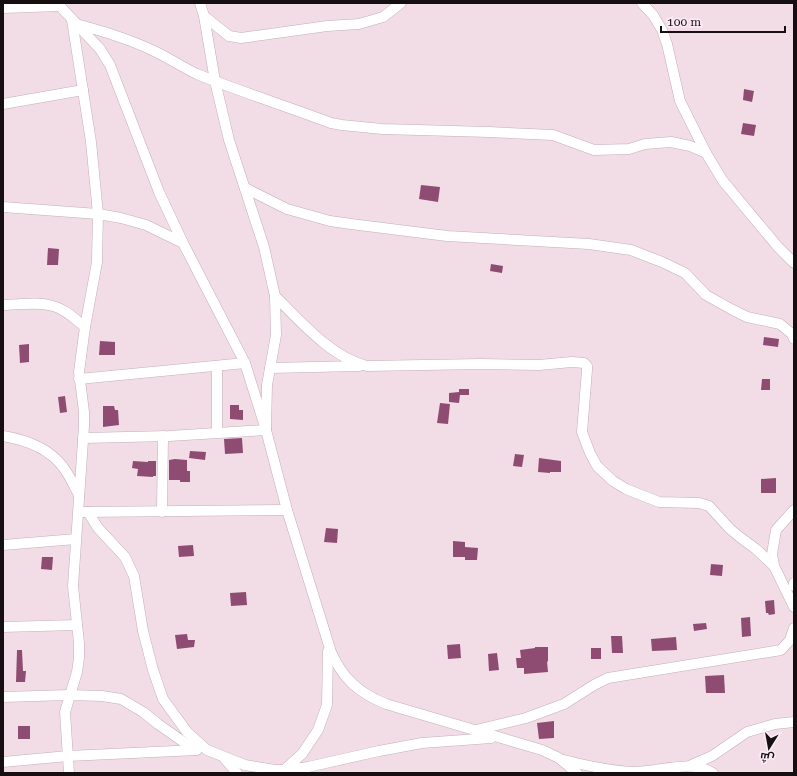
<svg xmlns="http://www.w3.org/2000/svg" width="797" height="776" font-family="'Roboto Serif',Cairo,serif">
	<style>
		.building { fill: #8f4c72 }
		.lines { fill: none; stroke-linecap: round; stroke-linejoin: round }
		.minor-casing { stroke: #c2aeb8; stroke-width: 11 }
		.minor { stroke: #fff; stroke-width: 10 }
	</style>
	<rect width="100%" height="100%" fill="#f2dde7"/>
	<g class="building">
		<path d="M744,89L754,91L752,102L743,100Z"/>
		<path d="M743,123L756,125L754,136L741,134Z"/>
		<path d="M421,185L440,187L438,202L419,199Z"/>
		<path d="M48,248L59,249L58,265H47Z"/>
		<path d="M491,264L503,266L502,273L490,271Z"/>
		<path d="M764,337L779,339L778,347L763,345Z"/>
		<path d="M100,341L115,342V355H99Z"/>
		<path d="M29,344V362L20,363L19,345Z"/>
		<path d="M762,379H770V390H761Z"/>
		<path d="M459,389H469V395H460L459,403L449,402V393L459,392Z"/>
		<path d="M65,396L67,412L60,413L58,397Z"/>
		<path d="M440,403L450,404L448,424L437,423Z"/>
		<path d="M230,405H239V410H243V420L230,419Z"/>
		<path d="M103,406H114L115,410H118L119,425L103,427Z"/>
		<path d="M242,438L243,453L225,454L224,439Z"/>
		<path d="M190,451L206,452L205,460L189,458Z"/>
		<path d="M515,454L524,455L522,467L513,466Z"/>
		<path d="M539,458L561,461V472H550V473L538,472Z"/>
		<path d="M175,459L187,460V471H190V482H180V480H169V460Z"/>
		<path d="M133,461L148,462V461H156V476H153V477L137,476L138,469L132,468Z"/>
		<path d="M776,478V493H761V479Z"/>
		<path d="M326,528L338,529L337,543L324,542Z"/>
		<path d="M453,541L465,542V547L478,548L477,560H465V557H453Z"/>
		<path d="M193,545L194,556L179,557L178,546Z"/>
		<path d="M42,557H53L52,570L41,569Z"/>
		<path d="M711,564L723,565L722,576L710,575Z"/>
		<path d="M246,592L247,605L231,606L230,593Z"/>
		<path d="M774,600L775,614L769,615L768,613H766L765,601Z"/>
		<path d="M750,617L751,636L742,637L741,618Z"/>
		<path d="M706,623L707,629L694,631L693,624Z"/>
		<path d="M187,634L188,640H195L194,647L177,649L175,635Z"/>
		<path d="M611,636H622L623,653H612Z"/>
		<path d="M676,637L677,650L652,651L651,639Z"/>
		<path d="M460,644L461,658L448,659L447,645Z"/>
		<path d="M535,647H548V662L547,661L548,672L524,674V668H517L516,658H521L520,650L535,648Z"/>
		<rect x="591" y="648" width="10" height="11"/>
		<path d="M17,650H22L23,671H26L25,682H16Z"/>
		<path d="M497,653L499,670L489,671L488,654Z"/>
		<path d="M724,675L725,693H706L705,676Z"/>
		<path d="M554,721V738L539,739L537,723Z"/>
		<rect x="18" y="726" width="12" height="13"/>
	</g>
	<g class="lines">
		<g class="minor-casing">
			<g id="minor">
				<path d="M57,3L100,49L110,65L159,192L183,243L245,363L266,430L287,510L331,652C343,679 359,693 386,704L542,750L559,758L577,773"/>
				<path d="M642,3L653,15L662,30L667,44L680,101L706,153L723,181L778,247L794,263"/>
				<path d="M3,8L60,6"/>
				<path d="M204,16L229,36L241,38L327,26L359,24L383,17L401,3"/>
				<path d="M76,24C103,31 129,39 154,51C169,58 182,67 197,74C241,92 286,106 331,123L342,125L382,129L489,132L553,135L594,150L629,149L645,144L671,142L690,146L706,153"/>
				<path d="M3,104L83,90"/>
				<path d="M245,188L287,209L330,221L351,224L447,236L589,244L631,250L662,262L685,273L706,295L731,309L747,317L780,324L792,334L794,339"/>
				<path d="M3,207L98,214L121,218L146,225L183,243"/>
				<path d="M275,296C300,321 332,358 367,366L480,364L539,365L572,362L584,363L587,366V370L582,432L590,453L597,466L613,481L626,489L659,502L699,503L709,506L730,529L741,538L756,549L774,566"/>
				<path d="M3,305C19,305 37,301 53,306C65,309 75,319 85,327"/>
				<path d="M270,368L359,366"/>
				<path d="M79,379L245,363"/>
				<path d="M217,432V366"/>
				<path d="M3,436C27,440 49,448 63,467C70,476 74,486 79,495"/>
				<path d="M83,438L169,436L266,430L267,385L276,335L275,296L264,247L229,140L215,81L204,16L200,3"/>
				<path d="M794,510L776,530L772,554L774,566L794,607"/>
				<path d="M83,512L287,510"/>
				<path d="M88,512L98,528L125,557L134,576L143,631L153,670L163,699L187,732L207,750L245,765L275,770H288L308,767L379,751L422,743L491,738"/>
				<path d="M162,512L163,436"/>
				<path d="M3,545L76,539"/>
				<path d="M794,583V586"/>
				<path d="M3,627L77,625"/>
				<path d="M3,697L69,695L102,696L121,699L143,712L158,724L195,750"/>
				<path d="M476,730L526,718L564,704L594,685L608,678L781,650L790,640L794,628"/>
				<path d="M225,759L237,773"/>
				<path d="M564,760C587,766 610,771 634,772C660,772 689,759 713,773"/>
				<path d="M3,762L68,756L197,750"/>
				<path d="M689,766L712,756L747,732L775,724L794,722"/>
				<path d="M284,770L302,754L318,730L327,705L328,651"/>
				<path d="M69,773L65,712L77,672L79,658V643L73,586L84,426V412L79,372L85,327L97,262L98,214L91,142L72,20"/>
			</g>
		</g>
		<use href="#minor" class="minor"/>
	</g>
	<rect width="797" height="776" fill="none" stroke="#150f12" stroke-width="8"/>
	<g transform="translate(769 748) rotate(191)" stroke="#fcebf4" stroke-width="3" paint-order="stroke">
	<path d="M0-3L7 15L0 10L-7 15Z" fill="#150f12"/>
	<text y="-6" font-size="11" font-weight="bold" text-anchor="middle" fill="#150f12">ش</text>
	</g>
	<path d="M661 26v6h124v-6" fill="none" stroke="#150f12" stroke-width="2"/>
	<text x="667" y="26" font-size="12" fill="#150f12" stroke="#fcebf4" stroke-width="3" paint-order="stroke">100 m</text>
</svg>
